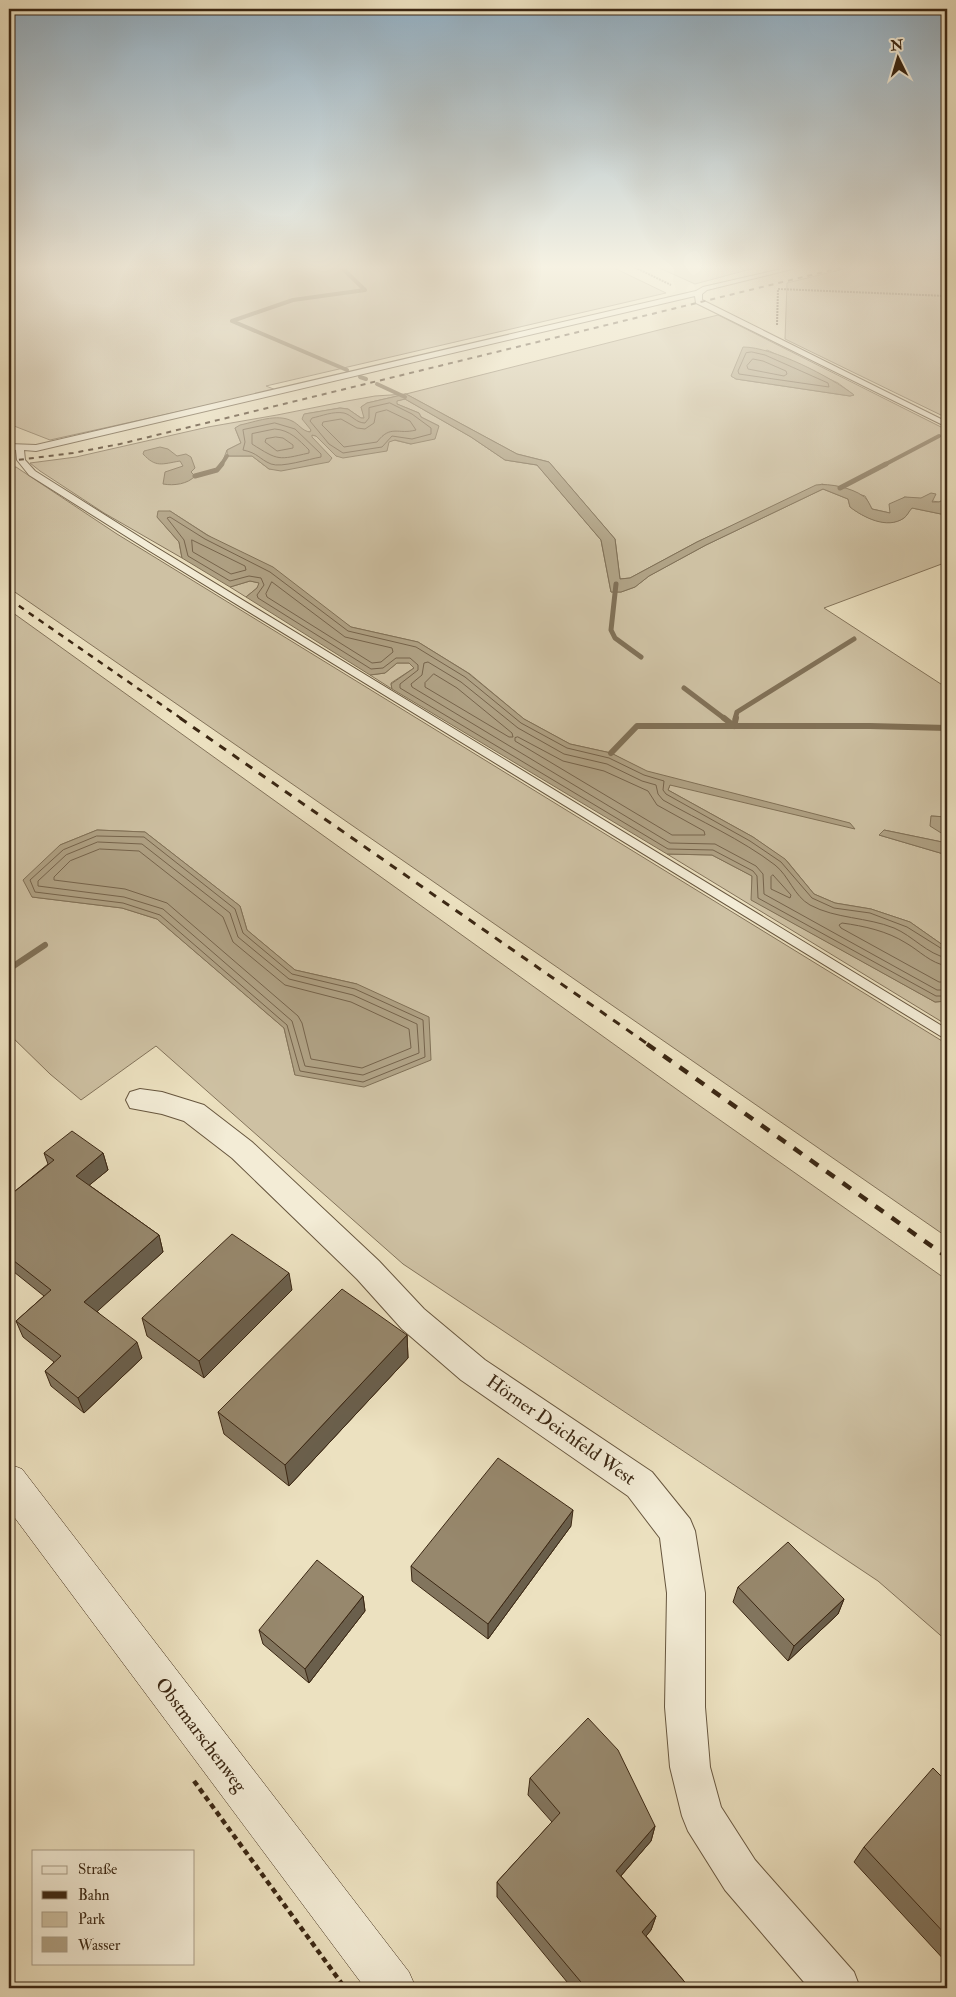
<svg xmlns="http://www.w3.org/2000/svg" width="956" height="1997" font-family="'IM FELL Double Pica',serif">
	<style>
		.green { fill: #cec1a3; stroke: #84745b; fill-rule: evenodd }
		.water { fill: #b0a285; stroke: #817157 }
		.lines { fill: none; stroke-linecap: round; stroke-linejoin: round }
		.shore { stroke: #76644c; stroke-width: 1 }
		.stream-far2 { stroke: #817157; stroke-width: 4 }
		.stream-far1 { stroke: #817157; stroke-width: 5 }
		.stream { stroke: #817157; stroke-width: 6 }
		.lane-casing { stroke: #67563e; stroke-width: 2 }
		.street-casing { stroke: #67563e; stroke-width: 2 }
		.secondary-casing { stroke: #3b2713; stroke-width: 1 }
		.path-far1 { stroke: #3b2713; stroke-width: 2; stroke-dasharray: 2 1; stroke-linecap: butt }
		.path { stroke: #3b2713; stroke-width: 4.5; stroke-dasharray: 5.5 4; stroke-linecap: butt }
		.lane { fill: #f3ecd6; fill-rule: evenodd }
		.street { fill: #f3ecd6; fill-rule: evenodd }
		.secondary { fill: #f3ecd6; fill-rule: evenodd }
		.rail-far3 { stroke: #3b2713; stroke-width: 2; stroke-dasharray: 5 5; stroke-linecap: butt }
		.rail-far2 { stroke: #3b2713; stroke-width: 2.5; stroke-dasharray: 6 6; stroke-linecap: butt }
		.rail-far1 { stroke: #3b2713; stroke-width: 3; stroke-dasharray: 8 8; stroke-linecap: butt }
		.rail { stroke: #3b2713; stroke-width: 4.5; stroke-dasharray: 10 10; stroke-linecap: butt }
		.wall { fill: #82755e; stroke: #3b2713 }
		.shaded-wall { fill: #6a5f4c; stroke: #3b2713 }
		.building { fill: #97886d; stroke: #3b2713 }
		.labels { text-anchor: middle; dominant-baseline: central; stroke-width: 5; stroke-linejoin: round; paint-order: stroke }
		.near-street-label { font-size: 19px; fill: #3b2713; stroke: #f3ecd6 }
	</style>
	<rect width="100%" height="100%" fill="#ece1c0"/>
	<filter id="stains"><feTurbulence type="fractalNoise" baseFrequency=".004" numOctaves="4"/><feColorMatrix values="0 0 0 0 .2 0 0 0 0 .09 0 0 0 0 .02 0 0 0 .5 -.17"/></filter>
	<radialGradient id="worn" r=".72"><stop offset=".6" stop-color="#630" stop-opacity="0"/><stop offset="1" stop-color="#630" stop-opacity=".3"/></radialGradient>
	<g class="green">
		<path d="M9,266H610L666,293L266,386L276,390L50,440L9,424Z"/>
		<path d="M655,266H762L695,284Z"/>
		<path d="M856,266H947V393L941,398H947V418L785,339L787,283Z"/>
		<path d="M718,315L947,430V498L939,502L904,497L890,513L872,509L865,496L822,484L697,542L630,578L620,579L615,539L549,462L517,454L406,394L367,403L361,407L365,418H361L348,409L340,408L305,414L311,430L310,432H306L292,421L235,428L241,443L227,450L222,463L215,470L223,463L227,456H252L269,469L332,458L311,437L312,435L316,436L336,456L394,440L411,444L439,426L421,417L419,413L397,404L396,401L405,399L471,437L505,460L537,465L601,540L611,592H621L635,587L649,576L706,545L823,489L848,499L850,507C863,517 887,529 904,518C907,516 909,511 912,508L941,514L947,511V562L824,608L947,688V817L931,816L946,836L947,843L884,830L879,835L947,855V948L910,922L871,909L835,903L814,894L787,861L753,837L668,790L670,785L611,753L570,744L524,719L470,674L418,642L351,627L170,511L157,517L179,542L182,558L104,513L40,471L30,463L76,457L208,427L277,415L347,401L375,396L406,394ZM767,350L838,383L854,395L850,396L736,379L731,376Z"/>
		<path d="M9,467H16L117,534L947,1044V1237L9,588Z"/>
		<path d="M250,581L260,583L257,588L246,597L230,587Z"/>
		<path d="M9,610L700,1106L947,1280V1641L878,1581L403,1264L156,1046L81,1100L50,1074L9,1034ZM97,830L145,832L240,906L247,930L295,970L357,984L295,1075L284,1028L157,919L122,908L32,897L60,845Z"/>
		<path d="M397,663H409L414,668L391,683L392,689L370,675L385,673Z"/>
		<path d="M667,854L712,855L752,876V900L935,1002L947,1001V1025Z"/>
	</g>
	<g class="water">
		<path d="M743,347C773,347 831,377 854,395L850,396L736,379L731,376Z"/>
		<path d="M406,394L517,454L549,462L615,539L620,579L630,578L697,542L816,485C830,483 852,488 863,496C867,498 870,505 872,509L890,513L889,504L905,497L921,498L931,493L936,494L932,502H939L947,498V511L941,514L912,508C909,511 907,516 904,518C887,530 863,517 850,507L848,499L823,489L706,545L649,576L635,587L621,592H611L601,540L537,465L505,460L471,437L405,399L397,401V404L419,413L421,417L439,426L435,439L411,444L395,440L389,442L387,451L343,458L336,456L316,436L312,435V437L332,458L329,462L281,471L269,469L252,456H227V450L241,443L235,428L240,425C255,422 277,413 292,421C299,424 302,431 310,432L311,430L302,419L304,414L340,408L348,409L361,418H364L361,407L367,403Z"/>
		<path d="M160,447L168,449L177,456L186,454L191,457L195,468L191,472L195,476C188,484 174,486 163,484L165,472L183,466L180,461C162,464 156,468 143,454L144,451Z"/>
		<path d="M158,511H170L207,535L273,567L351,627L418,642L468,673L524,719L570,744L611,753L647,771L850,823L855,829L670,785L668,790L753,837L785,859L814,894L835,903L871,909L910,922L947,948V1001L935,1002L751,900L752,876L712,855L667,854L392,689L391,684L414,668L409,663H397L385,673L370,675L246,597L257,588L259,583L250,581L230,587L182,558L179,542L157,517Z"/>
		<path d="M931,816L947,817V855L879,835L884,830L947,843L946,836L930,826Z"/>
		<path d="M97,830L145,832L240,906L247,930L295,970L357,984L429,1017L431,1060L364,1087L295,1075L284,1028L157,919L122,908L32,897L23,880L60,845Z"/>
	</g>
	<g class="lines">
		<g class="shore">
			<path d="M752,352L765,355L828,383L829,387L739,374L738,371L746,353Z"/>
			<path d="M753,359L763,361L786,371L787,374L784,376L748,369L747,366Z"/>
			<path d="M390,403L412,414L431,428V434L412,439L392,436L382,447L343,453L329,444L310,421L312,418C322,416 333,411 344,413C352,415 356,423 365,423L369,418V408Z"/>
			<path d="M387,410L410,421L416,430C398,435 391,424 377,442L344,447L322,425L323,422L341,419L357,428L365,429L374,423L376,413Z"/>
			<path d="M275,423L295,429L321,454V457C309,459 281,468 271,464C259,459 258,453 243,450L245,442L243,430Z"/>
			<path d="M275,429C290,430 299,440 309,450V453C278,460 279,461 252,444V434Z"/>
			<path d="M276,437L283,438L293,445V448L277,451L265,442L266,439Z"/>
			<path d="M192,540L245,566L246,570L231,574L193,552Z"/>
			<path d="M272,582L345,637L392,648L393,652L381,662L372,663L267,597L266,594Z"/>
			<path d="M434,674L457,688L512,733L513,737H509L425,687V683Z"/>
			<path d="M518,737L563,761L604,771L648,791L657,805L704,831L705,835H672L515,741V738Z"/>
			<path d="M97,836L144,837L235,909L243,933L292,974L355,989L423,1020L425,1057L363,1082L300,1071L287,1025L160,915L123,903L35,892L30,880L63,850Z"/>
			<path d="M98,842L142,844L230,913L238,937L289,979L353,995L417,1024L419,1053L363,1075L305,1066L292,1021L163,909L124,897L38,886V881L66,855Z"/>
			<path d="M100,849L139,851L223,917L233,942L285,985L351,1002L409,1029L411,1048L362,1068L311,1059L302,1023L298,1016L167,903L125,889L54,880V877L70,861Z"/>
			<path d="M773,875L791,895L790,898L771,889V877Z"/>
			<path d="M947,952L907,927L870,913L834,908L812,898L781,862L750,841L666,794L663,790L664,781L644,775L609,758L567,748L521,723L465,677L416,647L348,631L270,572L205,539L170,517L167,518L184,540L188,556L230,581L249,576L261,578L264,585L257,595L258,598L371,669L383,668L396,658H410L418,665V670L400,684V688L668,849L713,850L753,871L757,876L758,898L936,996H947"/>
			<path d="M947,958C927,954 913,936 894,928C867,917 836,919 810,905C794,896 789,876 775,865C741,839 700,821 663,800L658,794L656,785L642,781L607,764L564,754L518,728L461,682L428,662L424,663L422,675L411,684L412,687L670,843L715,844L756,866L763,874L764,894L937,990H947"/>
			<path d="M947,966C930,963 920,951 906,943C887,931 864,926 842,923L839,925L841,928L939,982H947"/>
		</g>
		<g class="stream-far2">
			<path d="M340,266L365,290L293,300L232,321L347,370"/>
			<path d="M360,377L366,379"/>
			<path d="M377,384L405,397"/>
			<path d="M947,389L944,397H947"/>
			<path d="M221,465L227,456"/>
			<path d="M884,465L939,436"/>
		</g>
		<g class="stream-far1">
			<path d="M195,476L217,470L222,464"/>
			<path d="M840,488L886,464"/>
			<path d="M616,584L611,630L615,638L641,657"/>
			<path d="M684,688L725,719"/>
			<path d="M735,719L737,712L854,639"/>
		</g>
		<g class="stream">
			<path d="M724,718L734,726L736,718"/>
			<path d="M611,753L637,726H870L947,728"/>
			<path d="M9,969L45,945"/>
		</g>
		<g class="lane-casing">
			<path id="lane" d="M794,266H804L707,290L702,294V300L947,422V427L696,303L695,296L36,451L24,450L25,460L35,471L154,546L947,1029V1040L148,550L29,475L17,460L16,450L9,449V444L36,445L696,291L703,287Z"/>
		</g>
		<g class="street-casing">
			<path id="street" d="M140,1089L162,1092L204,1105L252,1142L379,1261L424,1309L485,1360L652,1472L690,1519L695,1531L705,1593V1707L710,1767L721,1807L755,1860L854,1972L860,1988H809L725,1890L688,1831L682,1816L670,1767L665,1707L667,1593L660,1538L628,1496L461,1380L402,1329L357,1279L232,1158L184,1121L162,1114L130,1108L126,1100L130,1092Z"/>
		</g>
		<g class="secondary-casing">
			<path id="secondary" d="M9,1464L22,1469L409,1972L416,1988H365L9,1510Z"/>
		</g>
		<g class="path-far1">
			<path d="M632,266L671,285"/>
			<path d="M778,289L947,296"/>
			<path d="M777,325L778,289"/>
		</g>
		<path class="path" d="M194,1781L345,1988"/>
		<use href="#lane" class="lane"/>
		<use href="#street" class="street"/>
		<use href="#secondary" class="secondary"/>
		<path class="rail-far3" d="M9,461L73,453L120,444L848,266"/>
		<path class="rail-far2" d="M9,599L182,719"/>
		<path class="rail-far1" d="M180,718L649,1045"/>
		<path class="rail" d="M647,1044L947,1257"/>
	</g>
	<g class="wall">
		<path d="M44,1153H103L108,1170L89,1185L159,1235L163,1252L97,1311L142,1358L84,1413L51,1386L45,1371L54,1362L23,1337L16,1321L44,1296L9,1268V1196L48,1164Z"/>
		<path d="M292,1290L204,1378L147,1336L142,1318Z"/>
		<path d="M407,1335L408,1358L289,1486L224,1434L218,1412Z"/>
		<path d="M571,1526L488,1639L412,1581L411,1566Z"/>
		<path d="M738,1587L844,1599L838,1614L788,1661L733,1602Z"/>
		<path d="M363,1596L365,1611L309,1683L263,1644L259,1630Z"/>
		<path d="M530,1778L655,1826L651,1841L621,1876L656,1916L651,1930L646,1936L689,1987L688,1988H572L497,1897V1882L552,1822L528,1795Z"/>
		<path d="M947,1782V1963L854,1862L864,1847Z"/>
	</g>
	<g class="shaded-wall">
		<path d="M103,1153L108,1170L81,1192L76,1176Z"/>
		<path d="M159,1235L163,1252L90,1318L84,1302Z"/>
		<path d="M289,1273L292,1290L204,1378L199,1361Z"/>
		<path d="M407,1335L408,1358L289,1486L285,1465Z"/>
		<path d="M137,1342L142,1358L84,1413L78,1398Z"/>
		<path d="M573,1510L571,1526L488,1639V1624Z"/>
		<path d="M363,1596L365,1611L309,1683L305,1669Z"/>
		<path d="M844,1599L838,1614L788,1661L794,1646Z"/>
		<path d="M655,1826L651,1841L612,1886L616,1871Z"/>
		<path d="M656,1916L651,1930L638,1946L642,1932Z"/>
	</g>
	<g class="building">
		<path d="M72,1131L103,1153L76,1176L159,1235L84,1302L137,1342L78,1398L45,1371L61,1356L16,1321L51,1290L9,1257V1196L54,1160L44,1153Z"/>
		<path d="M232,1234L289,1273L199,1361L142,1318Z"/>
		<path d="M342,1289L407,1335L285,1465L218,1412Z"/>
		<path d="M498,1458L573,1510L488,1624L411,1566Z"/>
		<path d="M788,1542L844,1599L794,1646L738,1587Z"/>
		<path d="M317,1560L363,1596L305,1669L259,1630Z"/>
		<path d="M588,1718L618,1750L655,1826L616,1871L656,1916L642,1932L689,1987L688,1988H586L497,1882L560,1813L530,1778Z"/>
		<path d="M933,1768L947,1782V1936L864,1847Z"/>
	</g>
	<linearGradient id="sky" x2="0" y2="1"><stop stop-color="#91adc0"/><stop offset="0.49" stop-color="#f6f2e3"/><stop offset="1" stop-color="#f6f2e3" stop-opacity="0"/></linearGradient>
	<rect width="956" height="545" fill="url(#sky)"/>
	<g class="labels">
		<g class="near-street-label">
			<text transform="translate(561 1430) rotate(35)">Hörner Deichfeld West</text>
			<text transform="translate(201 1735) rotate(53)">Obstmarschenweg</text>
		</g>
	</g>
	<rect width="956" height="1997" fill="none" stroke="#ece1c0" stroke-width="30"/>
	<rect x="10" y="10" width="936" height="1977" fill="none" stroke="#3b2713" stroke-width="2.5"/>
	<rect x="15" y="15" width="926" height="1967" fill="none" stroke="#3b2713"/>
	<rect x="32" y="1850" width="162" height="115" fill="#f3ecd6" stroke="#a99d88"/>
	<rect x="42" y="1866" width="25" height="8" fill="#f3ecd6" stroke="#a99d88"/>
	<text x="78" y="1874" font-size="15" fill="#3b2713">Straße</text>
	<rect x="42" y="1891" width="25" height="8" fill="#3b2713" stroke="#a99d88"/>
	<text x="78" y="1900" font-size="15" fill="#3b2713">Bahn</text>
	<rect x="42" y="1912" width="25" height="15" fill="#cec1a3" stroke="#a99d88"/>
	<text x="78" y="1924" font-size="15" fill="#3b2713">Park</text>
	<rect x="42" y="1937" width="25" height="15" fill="#b0a285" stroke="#a99d88"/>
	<text x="78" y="1950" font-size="15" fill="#3b2713">Wasser</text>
	<g transform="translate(898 58) rotate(355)" stroke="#f3ecd6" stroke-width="4" paint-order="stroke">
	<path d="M0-4L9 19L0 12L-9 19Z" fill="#3b2713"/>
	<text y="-8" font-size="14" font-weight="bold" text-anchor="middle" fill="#3b2713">N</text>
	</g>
	<rect width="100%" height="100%" filter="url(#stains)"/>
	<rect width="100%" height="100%" fill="url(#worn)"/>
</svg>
